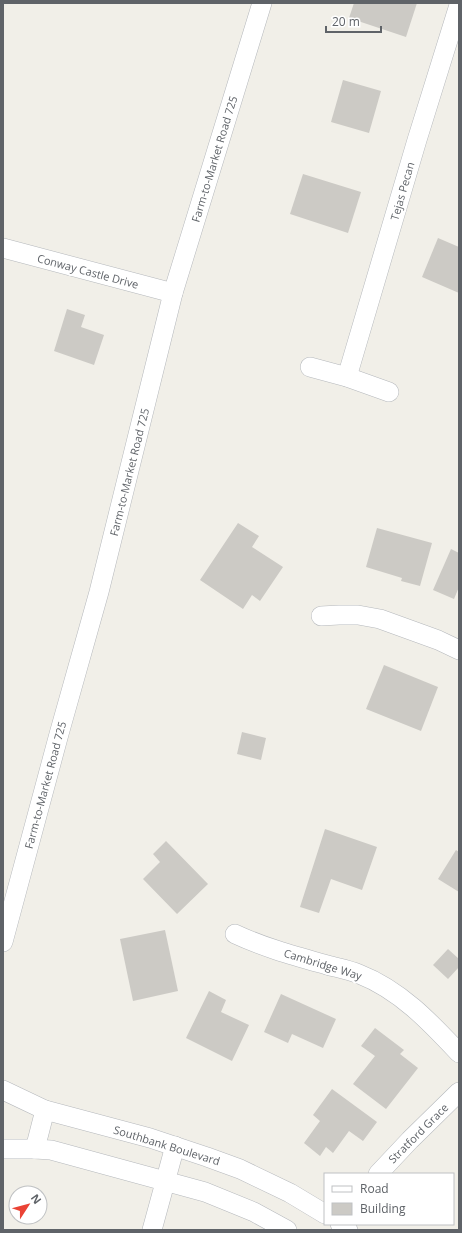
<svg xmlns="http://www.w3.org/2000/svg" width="462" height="1233" font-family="'Open Sans',sans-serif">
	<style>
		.building { fill: #cccac5 }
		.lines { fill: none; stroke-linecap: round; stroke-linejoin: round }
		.minor-casing { stroke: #b5b8bc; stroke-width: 20 }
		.minor { stroke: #fff; stroke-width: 19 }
		.labels { text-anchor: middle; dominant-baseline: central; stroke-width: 4; stroke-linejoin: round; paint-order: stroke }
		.street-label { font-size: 11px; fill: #5f6368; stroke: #fff }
	</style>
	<rect width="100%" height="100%" fill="#f1efe8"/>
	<g class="building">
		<path d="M354,3H417L406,37L349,18Z"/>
		<path d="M343,80L381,91L369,133L331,122Z"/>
		<path d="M303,174L361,192L348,233L290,214Z"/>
		<path d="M438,238L459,247V293L422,277Z"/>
		<path d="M67,309L85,315L81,327L104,335L94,365L54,351Z"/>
		<path d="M238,523L259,536L252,547L283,567L260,601L252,595L243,609L200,580Z"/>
		<path d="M377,528L432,543L420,586L401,581L402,578L366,567Z"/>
		<path d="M451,549L459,553V587L454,599L433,590Z"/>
		<path d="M384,665L438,687L421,731L366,709Z"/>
		<path d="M242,732L266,738L261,760L237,754Z"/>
		<path d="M325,829L377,847L362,890L331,879L319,913L300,907Z"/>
		<path d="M166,841L208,884L177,914L143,879L160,862L153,854Z"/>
		<path d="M456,850L459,852V892L438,879Z"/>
		<path d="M165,930L178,991L133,1001L120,939Z"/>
		<path d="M448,949L459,959V967L448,979L433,965Z"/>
		<path d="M209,991L226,1000L221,1012L249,1025L232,1061L186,1038Z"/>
		<path d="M281,994L336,1019L323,1048L292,1034L288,1043L264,1032Z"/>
		<path d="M375,1028L404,1050L400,1054L418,1068L386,1109L353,1084L375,1056L361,1046Z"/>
		<path d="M332,1089L377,1122L363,1141L349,1131L333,1153L326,1147L320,1156L304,1143L320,1121L313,1115Z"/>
	</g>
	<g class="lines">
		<g class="minor-casing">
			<g id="minor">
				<path d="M3,248L173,293"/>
				<path d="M310,367L347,377L389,392"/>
				<path d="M347,377L417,140L459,5"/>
				<path d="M321,616L339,615H358L380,619L438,640L459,650"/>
				<path d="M235,934C265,948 295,956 327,965C338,968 349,970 359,974C400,990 430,1022 459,1053"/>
				<path d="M3,942L59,734L99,592L173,293L262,3"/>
				<path d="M3,1090L45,1110L150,1138L207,1157L240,1169L290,1193L325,1214"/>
				<path d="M3,1149H35L51,1150L205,1192L254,1212L287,1230"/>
				<path d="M35,1149L45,1110"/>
				<path d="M378,1174L410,1140L459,1092"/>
				<path d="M340,1224L348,1230"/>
				<path d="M152,1230L175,1146"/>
			</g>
		</g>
		<use href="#minor" class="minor"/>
	</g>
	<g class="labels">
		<g class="street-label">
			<text transform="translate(214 159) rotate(-73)">Farm-to-Market Road 725</text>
			<text transform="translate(402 191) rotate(-74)">Tejas Pecan</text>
			<text transform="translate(88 271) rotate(15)">Conway Castle Drive</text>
			<text transform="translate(129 472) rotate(-76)">Farm-to-Market Road 725</text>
			<text transform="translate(45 785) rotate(-75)">Farm-to-Market Road 725</text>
			<text transform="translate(323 964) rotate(17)">Cambridge Way</text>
			<text transform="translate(418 1133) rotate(-45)">Stratford Grace</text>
			<text transform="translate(167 1145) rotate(17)">Southbank Boulevard</text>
		</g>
	</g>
	<rect width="462" height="1233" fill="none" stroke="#5f6368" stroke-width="8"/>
	<rect x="324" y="1173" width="130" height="52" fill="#ffffff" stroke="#bfc1c3"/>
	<rect x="332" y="1186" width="20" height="6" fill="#ffffff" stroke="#bfc1c3"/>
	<text x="360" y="1193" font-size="12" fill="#5f6368">Road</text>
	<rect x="332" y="1203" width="20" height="12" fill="#cccac5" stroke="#bfc1c3"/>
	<text x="360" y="1213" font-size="12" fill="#5f6368">Building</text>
	<g transform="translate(28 1205) rotate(54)"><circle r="19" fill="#ffffff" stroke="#bfc1c3"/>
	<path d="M0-3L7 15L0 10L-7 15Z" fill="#ea4335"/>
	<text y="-6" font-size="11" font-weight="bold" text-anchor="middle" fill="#5f6368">N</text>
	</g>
	<path d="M326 26v6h55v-6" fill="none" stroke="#5f6368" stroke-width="2"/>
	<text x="332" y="26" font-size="12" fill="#5f6368" stroke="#ffffff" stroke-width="3" paint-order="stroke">20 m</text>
</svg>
